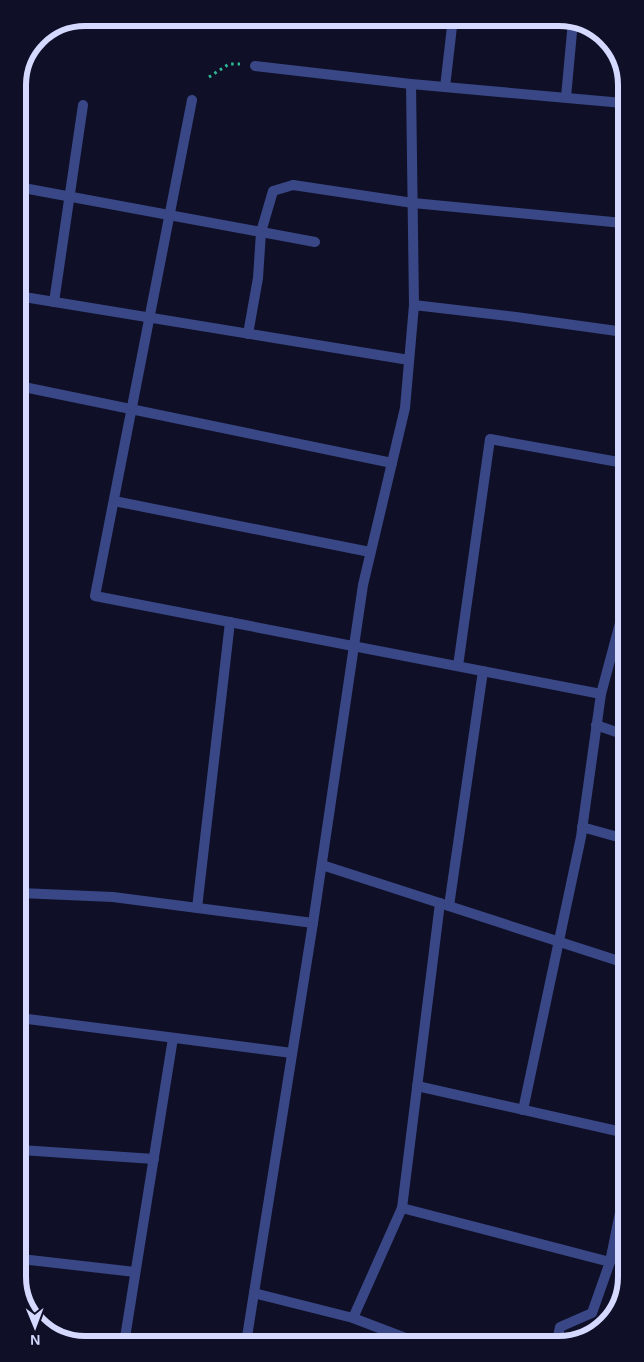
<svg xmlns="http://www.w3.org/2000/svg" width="644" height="1362" font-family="Helvetica,sans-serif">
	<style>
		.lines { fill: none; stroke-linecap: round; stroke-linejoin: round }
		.path { stroke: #2eba94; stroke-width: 3; stroke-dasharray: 2.5 4; stroke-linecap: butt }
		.service { stroke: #3a4786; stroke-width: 10 }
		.minor { stroke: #3a4786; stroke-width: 10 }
		.rim { fill: none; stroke: #d5d9ff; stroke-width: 6 }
	</style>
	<rect width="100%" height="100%" fill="#0f1027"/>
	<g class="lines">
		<path class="path" d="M209,77L229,64H240"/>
		<path class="service" d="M248,334L258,278L261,232L273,191L293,185"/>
		<g class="minor">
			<path d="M255,66L411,84L623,103"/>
			<path d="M411,84L414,305"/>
			<path d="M445,87L453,18"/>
			<path d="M566,97L573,21"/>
			<path d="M192,100L95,596L601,694"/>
			<path d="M293,185L413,203L623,223"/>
			<path d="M18,187L315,242"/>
			<path d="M18,296L409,360"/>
			<path d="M54,302L83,105"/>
			<path d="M19,386L392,463"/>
			<path d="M114,501L370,552"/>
			<path d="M458,666L490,439L624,463"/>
			<path d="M596,725L625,735"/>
			<path d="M582,827L625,839"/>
			<path d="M322,865L625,963"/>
			<path d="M20,893L113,897L313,923"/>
			<path d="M449,906L483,671"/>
			<path d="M197,908L230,622"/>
			<path d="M20,1018L292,1053"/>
			<path d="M417,1086L626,1133"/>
			<path d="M523,1110L581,837L601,694L624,608"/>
			<path d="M21,1150L154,1159"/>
			<path d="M402,1208L610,1262"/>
			<path d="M21,1259L135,1272"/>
			<path d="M254,1293L353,1318L416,1342"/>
			<path d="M353,1318L402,1208L440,903"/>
			<path d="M557,1341L560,1327L592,1313L610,1262L626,1183"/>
			<path d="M246,1343L313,923L363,585L405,408L414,305L516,317L624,332"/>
			<path d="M124,1344L173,1038"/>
		</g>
	</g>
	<path d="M0 0H644V1362H0ZM85 26H559A59 59 0 0 1 618 85V1277A59 59 0 0 1 559 1336H85A59 59 0 0 1 26 1277V85A59 59 0 0 1 85 26Z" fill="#0f1027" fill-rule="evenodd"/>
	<path class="rim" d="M85 26H559A59 59 0 0 1 618 85V1277A59 59 0 0 1 559 1336H85A59 59 0 0 1 26 1277V85A59 59 0 0 1 85 26Z"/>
	<g transform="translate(35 1327) rotate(179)" stroke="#0f1027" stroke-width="4" paint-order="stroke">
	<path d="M0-4L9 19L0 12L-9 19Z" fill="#d5d9ff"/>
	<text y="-8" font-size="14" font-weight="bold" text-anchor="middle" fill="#d5d9ff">N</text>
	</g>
</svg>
